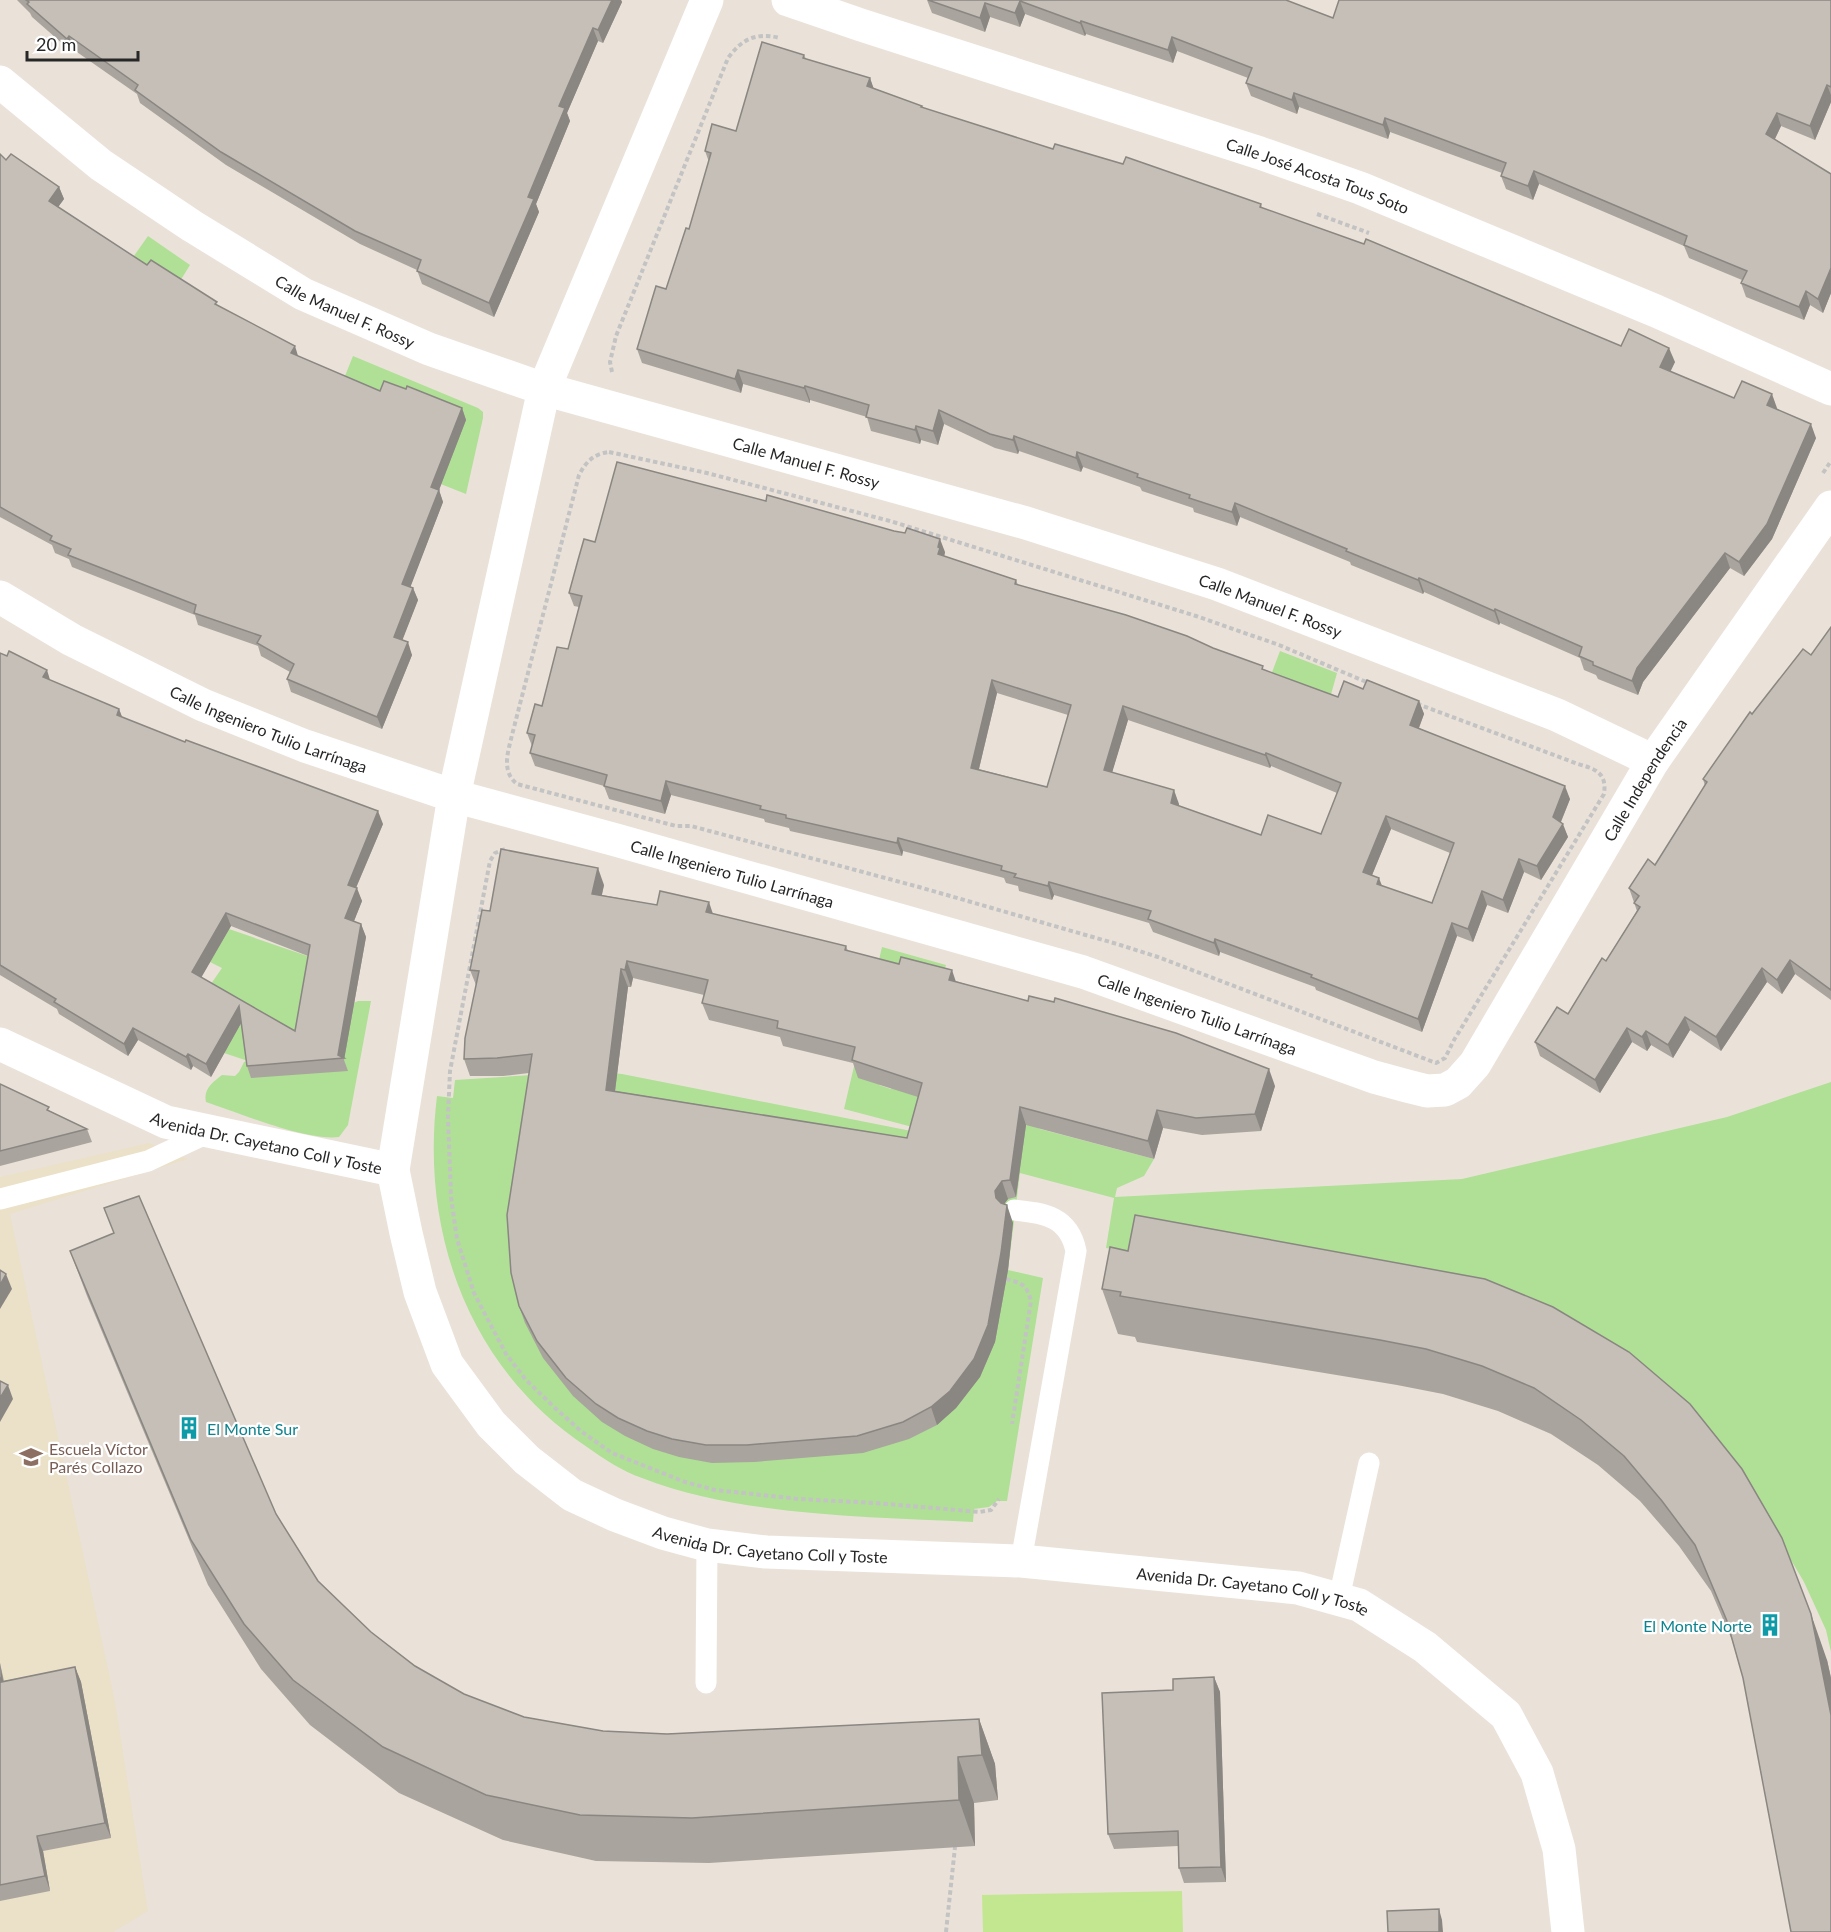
<svg xmlns="http://www.w3.org/2000/svg" width="1831" height="1932" font-family="Lato,sans-serif">
	<style>
		.education { fill: #ebe0c8 }
		.green { fill: #afe096 }
		.pitch { fill: #c3e791 }
		.lines { fill: none; stroke-linecap: round; stroke-linejoin: round }
		.path { stroke: #c3c3c3; stroke-width: 4; stroke-dasharray: 4.5 3; stroke-linecap: butt }
		.service { stroke: #fff; stroke-width: 21 }
		.minor { stroke: #fff; stroke-width: 33 }
		.wall { fill: #a9a49e; fill-rule: evenodd }
		.shaded-wall { fill: #8a8681 }
		.building { fill: #c5bfb8; stroke: #8a8681; stroke-width: 1.5; fill-rule: evenodd }
		.labels { text-anchor: middle; dominant-baseline: central; stroke-width: 4.5; stroke-linejoin: round; paint-order: stroke }
		.street-label { font-size: 16px; fill: #272727; stroke: #fff }
		.culture-label { font-size: 16px; fill: #0d838f; stroke: #fff; text-anchor: start }
		.education-label { font-size: 16px; fill: #785e54; stroke: #fff; text-anchor: start }
	</style>
	<rect width="100%" height="100%" fill="#eae2d9"/>
	<path class="education" d="M149,1143L188,1159L10,1214L115,1701L148,1911L113,1932H0V1177Z"/>
	<g class="green">
		<path d="M148,236L190,265L177,286L129,263Z"/>
		<path d="M353,356L478,408L483,412V418L466,494L339,444L345,376Z"/>
		<path d="M1280,651L1337,673L1328,705L1268,683Z"/>
		<path d="M229,929L313,958L301,1035L251,1078L349,1005L358,1001H371L348,1125L339,1137C306,1141 239,1113 206,1102C203,1089 213,1082 222,1075L235,1076L239,1072L244,1062L248,1061L224,1053L246,1013L206,991L222,968L210,962Z"/>
		<path d="M882,947L946,965L940,983L879,1085L891,1089L899,1062L936,1071L920,1129L844,1109Z"/>
		<path d="M593,1071L622,1074L972,1143L1004,1108L1040,1129L1154,1159L1144,1176L1117,1188L1115,1197L1462,1179L1727,1117L1831,1082V1652L1826,1630L1804,1582L1762,1511L1433,1307L1106,1248L1114,1198L1020,1173L1008,1270L1043,1278L1007,1501H997L989,1507L974,1509L973,1522C868,1517 740,1516 642,1478C622,1471 604,1459 587,1447C469,1369 420,1233 437,1096L453,1098L455,1080Z"/>
	</g>
	<path class="pitch" d="M1182,1891L1183,1932H983L982,1895Z"/>
	<g class="lines">
		<g class="path">
			<path d="M1317,214L1369,233"/>
			<path d="M612,372L610,362L616,336L728,58C742,39 756,32 780,38"/>
			<path d="M609,452L707,473L890,521L1196,616L1279,645L1423,706L1578,764C1596,769 1607,773 1604,794L1454,1040L1445,1058L1436,1063L1158,957L1117,944L919,887L691,826H676L517,784C501,771 508,752 512,735L579,475C586,462 593,454 609,452Z"/>
			<path d="M1823,473L1831,461"/>
			<path d="M505,849L495,853L490,861L450,1071L448,1117L451,1197L457,1239L474,1293L506,1354L526,1380L554,1407L582,1432L612,1453L685,1482L715,1490L799,1499L875,1503L980,1512L991,1510L999,1499"/>
			<path d="M1006,1279C1022,1283 1027,1285 1031,1301L1012,1424"/>
			<path d="M946,1932L955,1847"/>
		</g>
		<g class="service">
			<path d="M0,1199L148,1161L212,1131"/>
			<path d="M1014,1210C1045,1213 1069,1217 1076,1251L1021,1561"/>
			<path d="M1339,1598L1369,1463"/>
			<path d="M706,1683L707,1545"/>
		</g>
		<g class="minor">
			<path id="s1" d="M707,0L544,389L454,796L393,1170L406,1233L420,1292L447,1364L491,1424L527,1460L572,1495L615,1515L663,1533L707,1545L766,1552L1021,1561L1298,1588L1359,1605L1425,1647L1506,1715L1537,1773L1559,1849L1568,1932"/>
			<path id="s2" d="M788,0L861,25L1260,153L1360,188L1656,311L1831,389"/>
			<path id="s3" d="M0,82L101,165L192,226L303,294L429,349L544,389L1026,523L1217,584L1557,715L1653,761"/>
			<path id="s4" d="M0,597L72,640L203,705L305,746L454,796L616,840L1083,972L1374,1077L1407,1086L1427,1091L1445,1090L1458,1083L1475,1064L1653,761L1831,507"/>
			<path id="s5" d="M0,1044L166,1122L393,1170"/>
		</g>
	</g>
	<g class="wall">
		<path d="M17,0H621L622,2L603,43L598,41L567,113L570,121L536,204L539,212L494,317L422,284L417,270L360,244L226,165L140,103L137,94L74,50L72,52L32,17L30,13Z"/>
		<path d="M927,0H1286L1333,18L1831,0V102L1815,140L1781,126L1775,139L1831,174V293L1823,313L1810,305L1804,320L1746,297L1741,283L1742,280L1689,258L1684,246L1539,184L1533,200L1506,189L1501,176L1502,173L1390,132L1388,139L1299,107L1297,114L1251,96L1246,83L1248,78L1177,51L1173,63L1086,34L1085,36L1025,14L1020,27L990,17L985,32L932,13Z"/>
		<path d="M804,55L806,59L870,78L873,88L922,106L923,108L1053,149L1261,204L1262,208L1621,346L1675,362L1670,371L1734,398L1777,408V409L1816,438L1772,539L1744,576L1730,568L1643,682L1638,695L1598,679L1596,675L1584,670L1580,658L1500,623L1499,625L1424,592L1423,594L1351,565L1350,562L1240,517L1237,526L1194,512L1193,508L1142,491L1140,487L1083,467L1081,472L1019,451L1018,454L995,448L944,424L938,445L921,440L920,444L871,431L867,417L810,400V403L743,384L741,393L642,363L637,349L666,289L689,229L709,162L705,151L736,131Z"/>
		<path d="M0,154L6,160L59,187L64,199L58,207L147,265L219,306L298,356L380,391L406,389L462,408L466,420L439,490L443,502L410,587L413,588L418,600L402,640L412,655L382,729L291,692L287,679L290,672L261,656L258,646L198,625L195,615L72,567L69,559L55,553L52,545L0,517Z"/>
		<path d="M595,542L945,552L944,556L1016,580L1018,585L1213,648L1264,670L1338,697L1363,689L1419,701L1424,714L1419,728L1570,799L1561,822L1568,837L1541,880L1524,872L1508,913L1487,905L1473,942L1457,936L1422,1032L1316,990L1315,987L1220,952L1219,956L1153,932L1149,923L1054,895L1052,900L1019,891L1018,886L1006,883L1004,878L903,851L902,856L790,831L789,828L765,822L764,819L671,795L665,814L609,799L604,786L535,766L530,753L532,746L527,733L542,706L568,649L579,607L574,606L569,593ZM997,693L1068,715L1047,787L979,769ZM1128,720L1270,768L1271,766L1337,793L1321,834L1261,835L1179,806V804L1112,772ZM1391,829L1450,853L1432,903L1382,886L1372,875Z"/>
		<path d="M1831,627V1000L1795,974L1782,994L1767,982L1721,1051L1690,1030L1673,1058L1651,1045L1647,1051L1632,1042L1600,1093L1540,1056L1535,1042L1568,1014L1606,961L1637,911L1629,888L1655,865L1705,786L1703,779L1752,714L1811,655Z"/>
		<path d="M0,653L50,680L119,709L122,717L383,824L356,888L362,901L354,921L361,924L366,937L344,1060L348,1071L251,1078L247,1066L241,1023L211,1077L193,1066L191,1070L138,1040L128,1056L59,1014L57,1009L0,975ZM231,926L308,956L295,1031L201,977Z"/>
		<path d="M604,885L602,895L657,905L713,914L846,946L848,951L956,981L1275,1086L1261,1131L1202,1135L1163,1128L1154,1159L1026,1125L1016,1197L1008,1199L1004,1204L1013,1223L1008,1270L995,1342L980,1377L956,1408L937,1425L909,1439L863,1453L754,1462L712,1463L679,1457L653,1449L625,1436L602,1422L573,1396L543,1358L525,1323L519,1306L529,1073L503,1076H470L464,1059L476,985L470,970L490,911ZM633,978L704,995L702,1003L709,1020L780,1037L783,1046L853,1063L858,1078L918,1097L907,1138L615,1091L628,987H631Z"/>
		<path d="M0,1084L50,1111L87,1129L92,1142L0,1166Z"/>
		<path d="M70,1251L276,1514L318,1581L371,1632L415,1666L464,1694L524,1717L603,1731L667,1734L979,1719L995,1764L998,1800L974,1803L975,1846L709,1863L596,1861L503,1840L399,1793L310,1725L261,1669L208,1585L87,1296Z"/>
		<path d="M1128,1251L1485,1279L1827,1660L1831,1678V1932L1743,1678L1732,1640L1711,1591L1679,1546L1640,1501L1598,1465L1551,1434L1498,1411L1443,1394L1397,1385L1137,1342L1135,1337L1118,1334L1102,1289Z"/>
		<path d="M0,1663L4,1681L75,1667L81,1682L111,1838L43,1851L50,1891L0,1901Z"/>
		<path d="M1214,1677L1220,1692L1226,1882L1184,1883L1179,1868L1178,1846L1114,1849L1108,1834L1173,1690Z"/>
	</g>
	<g class="shaded-wall">
		<path d="M612,0H621L622,2L603,43L598,30Z"/>
		<path d="M1020,1L1025,14L1020,27L1015,13Z"/>
		<path d="M985,3L990,17L985,32L980,18Z"/>
		<path d="M1081,21L1086,34L1085,36L1080,23Z"/>
		<path d="M593,28L598,41L567,113L570,121L536,204L539,212L494,317L489,303L528,197L559,106Z"/>
		<path d="M69,36L74,50L72,52L67,39Z"/>
		<path d="M1172,37L1177,51L1173,63L1168,50Z"/>
		<path d="M870,78L875,92L867,86Z"/>
		<path d="M1827,85L1831,95V102L1815,140L1810,126Z"/>
		<path d="M1294,93L1299,107L1297,114L1292,100Z"/>
		<path d="M1777,113L1781,126L1771,147L1766,134Z"/>
		<path d="M1385,118L1390,132L1388,139L1383,125Z"/>
		<path d="M1534,171L1539,184L1533,200L1528,186Z"/>
		<path d="M59,187L64,199L53,214L49,201Z"/>
		<path d="M1831,268V293L1823,313L1818,299Z"/>
		<path d="M1806,291L1810,305L1804,320L1799,307Z"/>
		<path d="M295,346L299,359L291,353Z"/>
		<path d="M1669,348L1675,362L1666,381L1660,367Z"/>
		<path d="M738,370L743,384L741,393L735,379Z"/>
		<path d="M805,386L810,400V403L804,388Z"/>
		<path d="M1772,394L1777,408L1772,419L1767,405Z"/>
		<path d="M462,408L466,420L439,490L443,502L407,596L402,584L431,487Z"/>
		<path d="M939,410L944,424L938,445L933,431Z"/>
		<path d="M1811,424L1816,438L1772,539L1744,576L1739,562Z"/>
		<path d="M916,426L921,440L920,444L915,430Z"/>
		<path d="M1014,436L1019,451L1018,454L1013,440Z"/>
		<path d="M1077,452L1083,467L1081,472L1076,458Z"/>
		<path d="M1235,503L1240,517L1237,526L1232,512Z"/>
		<path d="M940,539L945,552L944,557L938,554V547Z"/>
		<path d="M1725,553L1730,568L1643,682L1638,695L1632,681L1637,668Z"/>
		<path d="M1419,578L1424,592L1423,594L1418,580Z"/>
		<path d="M413,588L418,600L399,649L394,637Z"/>
		<path d="M1495,609L1500,623L1499,625L1494,611Z"/>
		<path d="M408,642L412,655L382,729L377,717Z"/>
		<path d="M47,670L51,683L43,677Z"/>
		<path d="M992,680L997,693L976,781L971,768Z"/>
		<path d="M1419,701L1424,714L1415,738L1410,725Z"/>
		<path d="M1123,706L1128,720L1109,783L1104,770Z"/>
		<path d="M119,709L124,722L117,715Z"/>
		<path d="M1266,753L1271,766L1270,768L1265,755Z"/>
		<path d="M666,781L671,795L665,814L661,801Z"/>
		<path d="M1565,786L1570,799L1557,831L1553,817Z"/>
		<path d="M1174,790L1179,804L1176,816L1171,803Z"/>
		<path d="M378,811L383,824L352,897L348,885Z"/>
		<path d="M1386,816L1391,829L1368,885L1363,872Z"/>
		<path d="M1563,824L1568,837L1541,880L1537,866Z"/>
		<path d="M898,838L903,851L902,856L897,843Z"/>
		<path d="M1519,859L1524,872L1508,913L1503,900Z"/>
		<path d="M598,868L604,885L598,911L592,894Z"/>
		<path d="M1379,878L1384,891L1377,884Z"/>
		<path d="M1049,882L1054,895L1052,900L1048,886Z"/>
		<path d="M357,888L362,901L350,931L345,918Z"/>
		<path d="M1482,891L1487,905L1473,942L1468,929Z"/>
		<path d="M709,902L715,920L706,912Z"/>
		<path d="M226,913L231,926L197,985L192,972Z"/>
		<path d="M1452,923L1457,936L1422,1032L1418,1019Z"/>
		<path d="M361,924L366,937L344,1060V1058L338,1055Z"/>
		<path d="M1215,939L1220,952L1219,956L1214,943Z"/>
		<path d="M1790,960L1795,974L1782,994L1777,980Z"/>
		<path d="M627,961L633,978L631,987L625,970Z"/>
		<path d="M1762,968L1767,982L1721,1051L1716,1037Z"/>
		<path d="M621,969L628,987L613,1107L606,1090Z"/>
		<path d="M952,970L958,988L949,980Z"/>
		<path d="M239,1006L244,1018L211,1077L206,1064Z"/>
		<path d="M1685,1017L1690,1030L1673,1058L1668,1045Z"/>
		<path d="M133,1028L138,1040L128,1056L124,1044Z"/>
		<path d="M1627,1028L1632,1042L1600,1093L1595,1080Z"/>
		<path d="M1646,1031L1651,1045L1647,1051L1642,1037Z"/>
		<path d="M188,1054L193,1066L191,1070L186,1057Z"/>
		<path d="M1269,1069L1275,1086L1261,1131L1255,1114Z"/>
		<path d="M1020,1107L1026,1125L1016,1197L1010,1180Z"/>
		<path d="M1157,1110L1163,1128L1154,1159L1148,1141Z"/>
		<path d="M1002,1181L1008,1199L1001,1208L996,1198L995,1191Z"/>
		<path d="M1007,1205L1013,1223L1008,1270L995,1342L980,1377L956,1408L937,1425L931,1407Z"/>
		<path d="M6,1274L12,1289L0,1309V1285Z"/>
		<path d="M8,1385L13,1399L0,1422V1398Z"/>
		<path d="M1811,1614L1827,1660L1831,1678V1715Z"/>
		<path d="M0,1663L6,1697L1,1682Z"/>
		<path d="M75,1667L81,1682L111,1838L105,1823Z"/>
		<path d="M1214,1677L1220,1692L1226,1882L1221,1867Z"/>
		<path d="M979,1719L995,1764L998,1800L982,1755Z"/>
		<path d="M958,1757L974,1803L975,1846L959,1800Z"/>
		<path d="M37,1836L43,1851L50,1891L45,1876Z"/>
		<path d="M1439,1909L1442,1920L1443,1932H1439Z"/>
	</g>
	<g class="building">
		<path d="M26,0H612L598,30L593,28L559,106L565,108L528,197L534,199L489,303L417,271L421,260L355,231L221,152L135,90L138,85L69,36L67,39L27,4L29,2Z"/>
		<path d="M928,0H1286L1333,18L1339,0H1831V87L1827,85L1810,126L1777,113L1766,134L1831,174V268L1818,299L1806,291L1799,307L1741,283L1747,271L1684,245L1687,236L1534,171L1528,186L1501,176L1506,163L1385,118L1383,125L1294,93L1292,100L1246,83L1252,68L1172,37L1168,50L1081,21L1080,23L1020,1L1015,13L985,3L980,18Z"/>
		<path d="M762,42L804,55L803,58L870,78L867,86L922,106L921,107L1053,149L1055,144L1123,164L1126,157L1261,204L1260,207L1364,244L1366,239L1621,346L1629,329L1669,348L1660,367L1734,398L1742,381L1772,394L1767,405L1811,424L1767,524L1739,562L1725,553L1637,668L1632,681L1593,665V662L1579,656L1582,647L1495,609L1494,611L1419,578L1418,580L1346,551L1347,549L1235,503L1232,512L1189,498L1190,495L1137,477L1138,474L1077,452L1076,458L1014,436L1013,440L990,434L939,410L933,431L916,426L915,430L866,417L869,405L805,386L804,388L738,370L735,379L637,349L656,286L666,289L686,228L689,229L711,153L705,151L712,124L736,131Z"/>
		<path d="M0,154L6,160L11,154L59,187L49,201L147,265L151,260L217,302L215,304L295,346L291,353L380,391L384,381L406,389L407,386L462,408L431,487L439,490L402,584L413,588L394,637L408,642L377,717L287,679L294,664L257,643L261,636L194,613L196,605L68,555L71,549L50,540L52,536L0,507Z"/>
		<path d="M617,462L766,501L767,495L894,531L905,533L907,528L940,539L938,547L940,548L938,554L1016,580L1015,584L1126,615L1187,636L1213,648L1263,666L1262,669L1338,697L1344,681L1363,689L1367,680L1419,701L1410,725L1565,786L1553,817L1563,824L1537,866L1519,859L1503,900L1482,891L1468,929L1452,923L1418,1019L1311,977L1312,975L1215,939L1214,943L1148,919L1151,911L1049,882L1048,886L1014,877L1016,874L1001,870L1002,866L898,838L897,843L786,818V815L760,809L761,806L666,781L661,801L604,786L607,775L530,753L535,735L527,733L535,704L542,706L557,647L568,649L582,596L569,593L578,560L584,539L595,542ZM992,680L1071,705L1047,787L971,768ZM1123,706L1265,755L1266,753L1341,783L1321,834L1268,815L1261,835L1171,803L1174,790L1104,770ZM1386,816L1454,843L1432,903L1377,884L1379,878L1363,872Z"/>
		<path d="M1831,627V990L1790,960L1777,980L1762,968L1716,1037L1685,1017L1668,1045L1646,1031L1642,1037L1627,1028L1595,1080L1535,1042L1557,1007L1568,1014L1602,958L1606,961L1640,907L1634,903L1639,896L1629,888L1648,859L1655,865L1707,782L1703,779L1750,712L1752,714L1803,649L1811,655Z"/>
		<path d="M9,651L47,670L43,677L119,709L117,715L185,742L186,740L378,811L348,885L357,888L345,918L361,924L338,1055L344,1058L247,1066L239,1006L206,1064L188,1054L186,1057L133,1028L124,1044L54,1002L56,999L0,965V653L7,656ZM226,913L310,945L295,1031L192,972Z"/>
		<path d="M501,849L598,868L592,894L657,905L660,891L709,902L706,912L846,946L845,950L899,964L901,957L952,970L949,980L1028,1001L1029,996L1054,1002L1055,998L1176,1033L1269,1069L1255,1114L1196,1118L1157,1110L1148,1141L1020,1107L1010,1180L1002,1181L995,1191L996,1198L1001,1203L1007,1205L1001,1253L988,1325L974,1359L950,1391L931,1407L903,1422L857,1436L747,1445H706L672,1439L647,1431L618,1418L596,1404L566,1378L537,1341L519,1306L511,1273L507,1215L532,1054L497,1058L464,1059L465,1038L479,971L470,970L482,910L490,911ZM627,961L708,980L702,1003L778,1021L777,1028L855,1047L852,1060L922,1083L907,1138L606,1090L621,969L625,970Z"/>
		<path d="M0,1084L49,1107L47,1110L87,1129L0,1151Z"/>
		<path d="M139,1196L276,1514L318,1581L371,1632L415,1666L464,1694L524,1717L603,1731L667,1734L979,1719L982,1755L958,1757L959,1800L692,1818L580,1815L486,1795L383,1747L293,1680L244,1624L191,1540L70,1251L114,1233L104,1208Z"/>
		<path d="M1135,1215L1485,1279L1553,1307L1629,1352L1690,1404L1742,1469L1782,1538L1811,1614L1831,1715V1932H1791L1743,1678L1727,1621L1695,1545L1662,1501L1624,1456L1581,1420L1534,1388L1482,1366L1426,1349L1380,1340L1120,1296L1121,1292L1102,1289L1110,1247L1128,1251Z"/>
		<path d="M0,1270L6,1274L0,1285Z"/>
		<path d="M0,1381L8,1385L0,1398Z"/>
		<path d="M75,1667L105,1823L37,1836L45,1876L0,1885V1677L1,1682Z"/>
		<path d="M1214,1677L1221,1867L1179,1868L1178,1831L1108,1834L1102,1693L1173,1690V1679Z"/>
		<path d="M1439,1909V1932H1388L1387,1911Z"/>
	</g>
	<defs>
		<g id="building-bare" transform="scale(1.8)"><path d="M-4-6H4V6H1V3H-1V6H-4ZM-2.5-4.3h1.7v1.8h-1.7ZM.8-4.3h1.7v1.8H.8ZM-2.5-1h1.7V.8h-1.7ZM.8-1h1.7V.8H.8Z" fill="#0f9aa8" stroke="#fff" stroke-width="2.5" paint-order="stroke"/></g>
		<g id="school-bare" transform="scale(1.8)"><path d="M0-5L7-2L0 1L-7-2ZM-4 1L0 2.5L4 1V4Q0 6-4 4Z" fill="#8d6e63" stroke="#fff" stroke-width="2.5" paint-order="stroke"/></g>
	</defs>
	<g fill-rule="evenodd">
		<use href="#building-bare" x="189" y="1428"/>
		<use href="#school-bare" x="31" y="1457"/>
		<use href="#building-bare" x="1770" y="1625"/>
	</g>
	<g class="labels">
		<g class="street-label">
			<text stroke="none"><textPath href="#s2" startOffset="558">Calle José Acosta Tous Soto</textPath></text>
			<text stroke="none"><textPath href="#s3" startOffset="416">Calle Manuel F. Rossy</textPath></text>
			<text stroke="none"><textPath href="#s3" startOffset="902">Calle Manuel F. Rossy</textPath></text>
			<text stroke="none"><textPath href="#s3" startOffset="1388">Calle Manuel F. Rossy</textPath></text>
			<text stroke="none"><textPath href="#s4" startOffset="300">Calle Ingeniero Tulio Larrínaga</textPath></text>
			<text stroke="none"><textPath href="#s4" startOffset="1904">Calle Independencia</textPath></text>
			<text stroke="none"><textPath href="#s4" startOffset="786">Calle Ingeniero Tulio Larrínaga</textPath></text>
			<text stroke="none"><textPath href="#s4" startOffset="1272">Calle Ingeniero Tulio Larrínaga</textPath></text>
			<text stroke="none"><textPath href="#s5" startOffset="286">Avenida Dr. Cayetano Coll y Toste</textPath></text>
			<text stroke="none"><textPath href="#s1" startOffset="1809">Avenida Dr. Cayetano Coll y Toste</textPath></text>
			<text stroke="none"><textPath href="#s1" startOffset="2295">Avenida Dr. Cayetano Coll y Toste</textPath></text>
		</g>
		<g class="culture-label">
			<text x="207" y="1428">El Monte Sur</text>
			<text x="1752" y="1625" text-anchor="end">El Monte Norte</text>
		</g>
		<g class="education-label">
			<text x="49" y="1448">Escuela Víctor<tspan x="49" dy="18">Parés Collazo</tspan></text>
		</g>
	</g>
	<path d="M27 51v9h111v-9" fill="none" stroke="#272727" stroke-width="3"/>
	<text x="36" y="51" font-size="18" fill="#272727" stroke="#ffffff" stroke-width="4.5" paint-order="stroke">20 m</text>
</svg>
